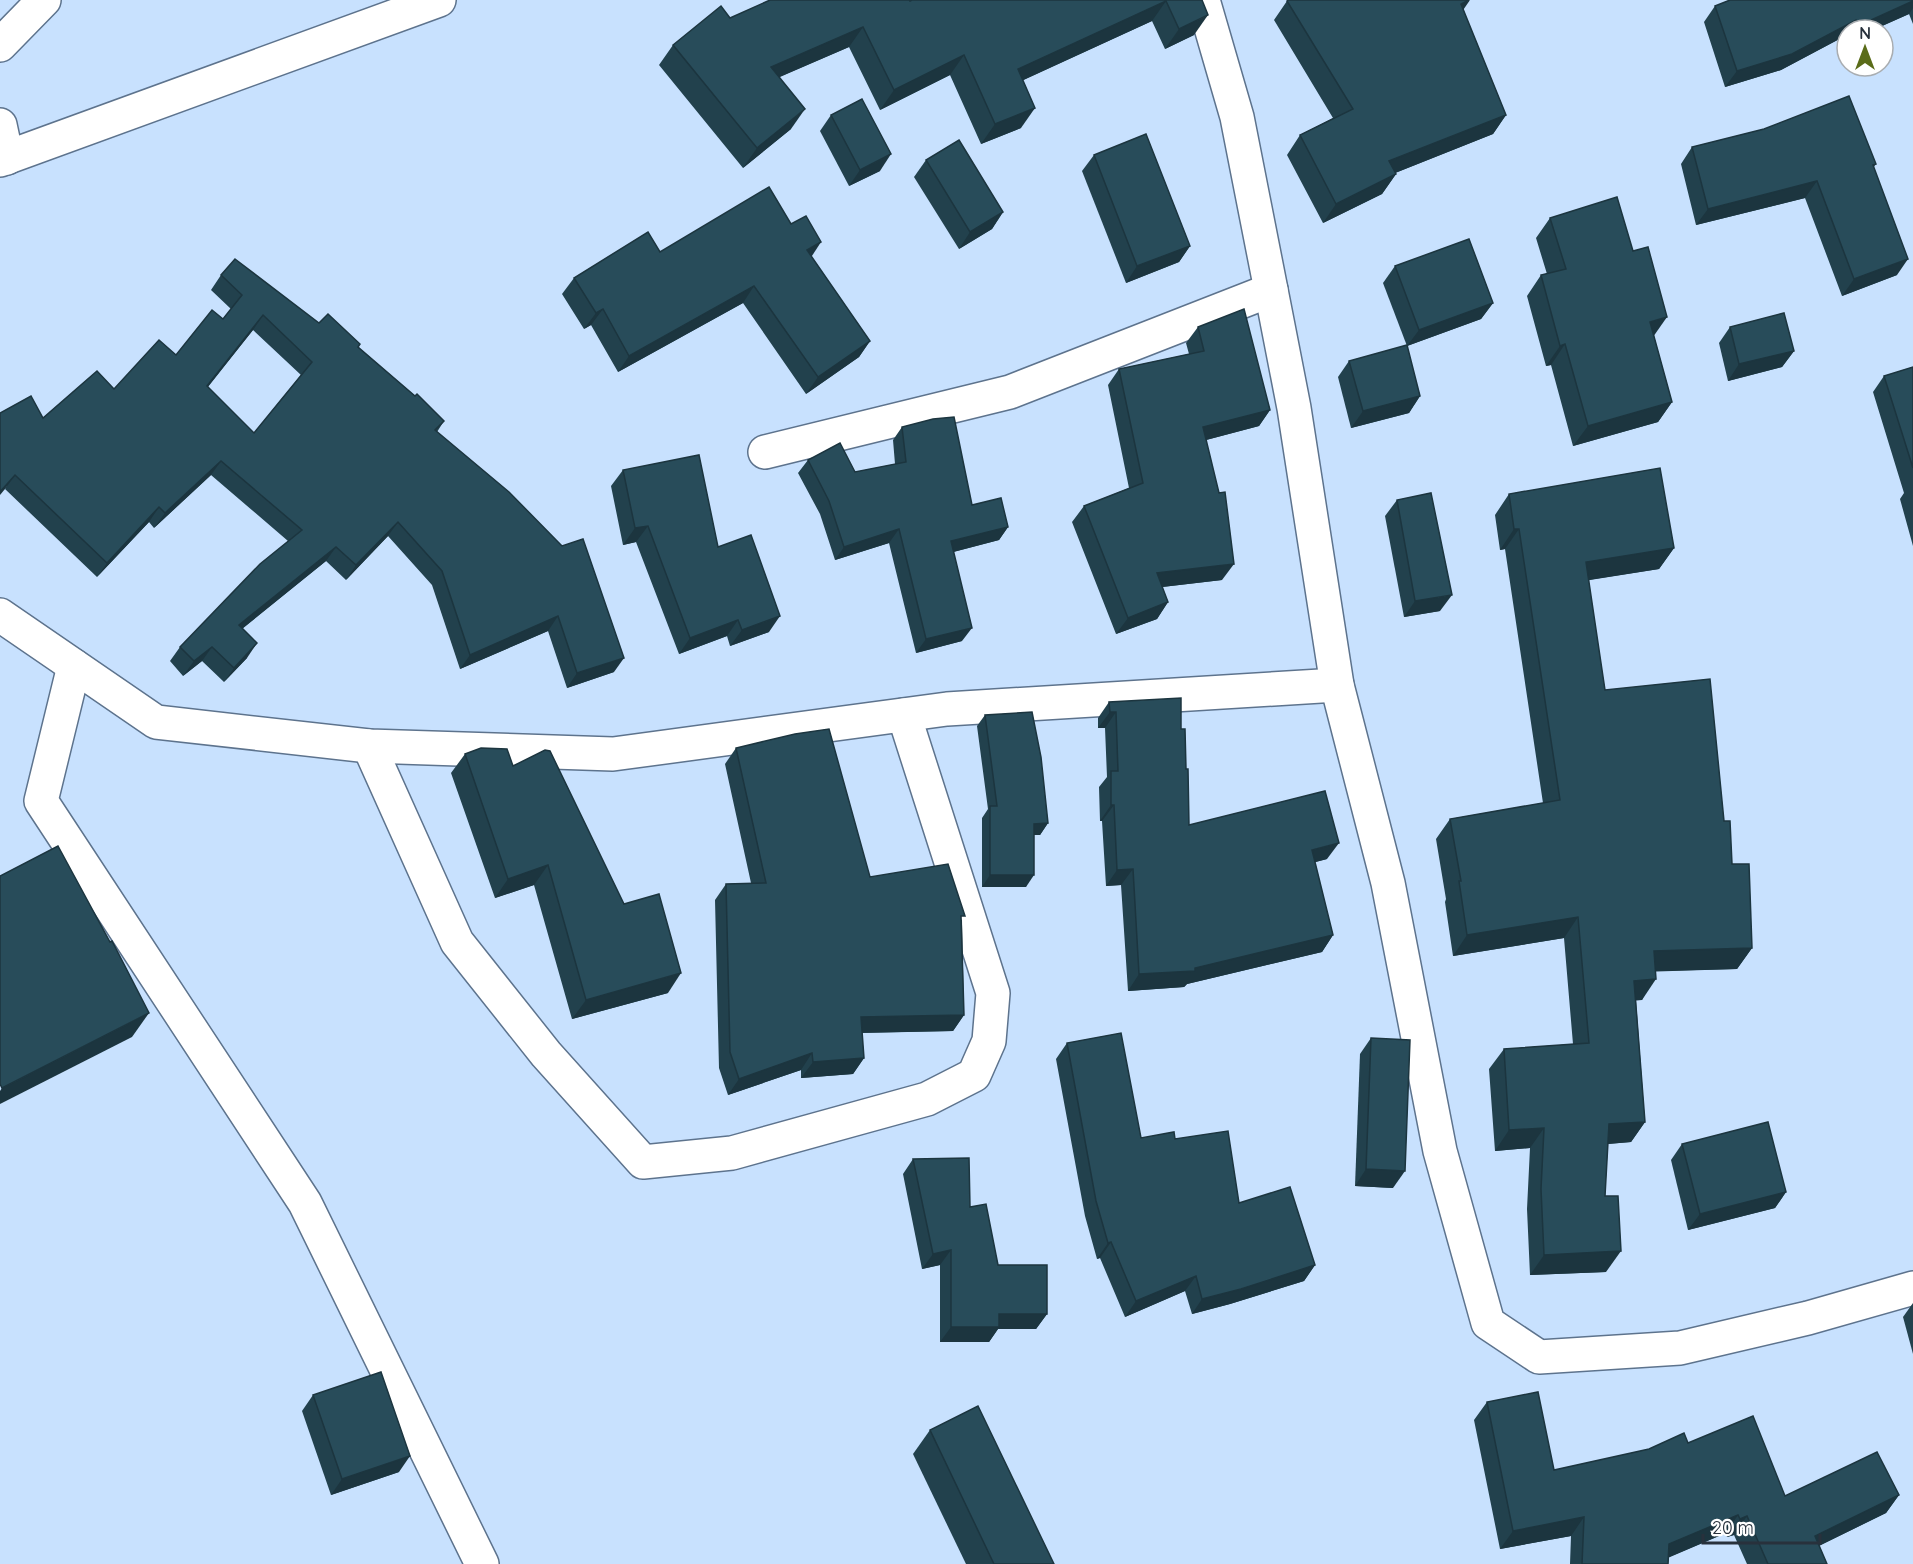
<svg xmlns="http://www.w3.org/2000/svg" width="1913" height="1564" font-family="Quicksand,sans-serif">
	<style>
		.lines { fill: none; stroke-linecap: round; stroke-linejoin: round }
		.street-casing { stroke: #5d738d; stroke-width: 36 }
		.street { stroke: #fff; stroke-width: 33 }
		.wall { fill: #22414d; fill-rule: evenodd }
		.shaded-wall { fill: #1c353f }
		.building { fill: #284c5a; stroke: #1c353f; stroke-width: 1.5; fill-rule: evenodd }
	</style>
	<rect width="100%" height="100%" fill="#c8e1fe"/>
	<g class="lines">
		<g class="street-casing">
			<g id="street">
				<path d="M1203,0L1237,117L1271,290L1294,408L1337,685L1388,883L1440,1151L1488,1323L1539,1357L1680,1348L1808,1318L1913,1288"/>
				<path d="M0,45L44,0"/>
				<path d="M0,125L7,158"/>
				<path d="M0,160L439,0"/>
				<path d="M765,452L1010,392L1271,290"/>
				<path d="M0,615L156,722L369,746L613,754L947,709L1337,685"/>
				<path d="M74,666L41,801L305,1203L482,1564"/>
				<path d="M369,746L457,942L546,1054L643,1162L732,1153L927,1099L974,1075L989,1041L993,993L904,715"/>
			</g>
		</g>
		<use href="#street" class="street"/>
	</g>
	<g class="wall">
		<path d="M1202,0L1194,35L1165,49L1152,21L1023,80L1021,128L981,144L950,75L880,110L849,47L779,77L791,129L743,168L659,65L673,45L730,18L910,1Z"/>
		<path d="M1913,0V24L1909,14L1873,30H1847V41L1845,36L1781,70L1725,87L1704,22L1715,6Z"/>
		<path d="M1287,1L1463,10L1506,115L1493,134L1395,173L1396,174L1382,194L1323,223L1287,155L1300,135L1333,118L1274,20Z"/>
		<path d="M831,115L880,171L849,186L820,131Z"/>
		<path d="M1692,147L1876,164L1873,168L1897,275L1842,296L1805,198L1696,225L1681,164Z"/>
		<path d="M1094,155L1190,246L1179,262L1126,283L1082,171Z"/>
		<path d="M926,160L1003,212L992,229L959,249L914,177Z"/>
		<path d="M1550,218L1654,336L1672,402L1658,422L1573,446L1551,365L1546,366L1527,296L1541,275L1547,274L1536,238Z"/>
		<path d="M660,252L811,256L870,341L859,357L806,394L743,303L618,372L591,325L584,329L562,294L574,278Z"/>
		<path d="M1395,266L1493,303L1481,319L1407,346L1383,283Z"/>
		<path d="M221,275L319,323L358,347L444,421L437,432L614,672L567,688L548,631L460,669L432,585L388,536L346,580L326,561L242,629L247,658L224,682L202,661L183,676L170,661L180,647L288,541L211,475L154,528L149,522L97,577L5,489L43,418L114,389L176,355L223,319L231,309L211,290ZM253,330L301,375L254,433L208,387Z"/>
		<path d="M1198,327L1270,410L1259,426L1206,440L1222,580L1162,587L1168,602L1157,619L1116,634L1072,522L1084,506L1129,488L1108,385L1119,369L1189,354L1186,343Z"/>
		<path d="M1730,327L1794,351L1782,367L1728,381L1719,343Z"/>
		<path d="M1349,361L1420,396L1409,413L1351,428L1338,377Z"/>
		<path d="M1913,367V546L1900,499L1904,493L1873,392L1884,376Z"/>
		<path d="M902,427L972,505L1008,527L999,540L953,552L962,641L916,653L889,543L835,560L820,514L798,473L808,460L855,472L895,464L893,440Z"/>
		<path d="M623,470L769,632L730,646L727,636L679,654L636,542L623,545L611,486Z"/>
		<path d="M1509,494L1674,548L1659,569L1588,580L1605,690L1724,821L1732,864L1752,948L1737,969L1656,971L1642,1000H1636L1645,1122L1631,1142L1608,1144L1605,1196L1606,1272L1530,1275L1527,1209L1530,1148L1495,1151L1489,1069L1504,1049L1573,1044L1564,938L1453,956L1445,902L1446,899L1436,839L1450,819L1543,803L1505,549L1500,550L1495,515Z"/>
		<path d="M1397,500L1440,611L1404,617L1385,516Z"/>
		<path d="M1109,702L1181,729L1186,769L1189,825L1327,859L1315,862L1333,935L1322,952L1187,984L1184,987L1128,991L1121,885L1106,886L1102,821H1100L1099,787L1107,777L1105,728H1098V718Z"/>
		<path d="M985,715L1048,823L1040,835H1034L1026,887H982V818L988,809L977,726Z"/>
		<path d="M736,748L870,877L962,920L964,1015L953,1031L862,1033L864,1058L853,1074L801,1078V1070L728,1095L719,1068L715,900L726,884L751,883L725,764Z"/>
		<path d="M465,754L513,766L668,993L572,1019L534,885L495,898L451,773Z"/>
		<path d="M1371,1038L1393,1188L1355,1186L1360,1054Z"/>
		<path d="M1067,1043L1141,1138L1175,1139L1239,1203L1315,1265L1304,1281L1230,1304L1192,1314L1185,1291L1125,1317L1100,1258L1097,1259L1085,1216L1056,1059Z"/>
		<path d="M1682,1144L1786,1192L1775,1208L1688,1230L1671,1160Z"/>
		<path d="M913,1159L970,1207L998,1265L1047,1314L1036,1329H998L989,1342H940V1265L922,1269L903,1174Z"/>
		<path d="M1913,1303V1354L1903,1317Z"/>
		<path d="M313,1395L399,1472L331,1495L302,1411Z"/>
		<path d="M1487,1402L1554,1470L1688,1443L1785,1496L1899,1495L1886,1513L1819,1546L1827,1564H1747L1734,1535L1727,1537L1726,1533L1669,1557L1668,1564H1570L1571,1536L1500,1549L1474,1420Z"/>
		<path d="M930,1430L1054,1564H966L913,1454Z"/>
	</g>
	<g class="shaded-wall">
		<path d="M1470,0L1457,19L1461,4Z"/>
		<path d="M1166,1L1152,21L1004,89L1018,69Z"/>
		<path d="M1913,1V8L1909,14L1873,30H1855L1858,26Z"/>
		<path d="M1208,15L1194,35L1165,49L1179,29Z"/>
		<path d="M1856,20L1849,30H1847V33L1845,36L1781,70L1725,87L1737,71Z"/>
		<path d="M863,27L849,47L757,87L771,67Z"/>
		<path d="M964,55L950,75L880,110L894,90Z"/>
		<path d="M1035,108L1021,128L981,144L995,124Z"/>
		<path d="M805,109L791,129L743,168L757,148Z"/>
		<path d="M1506,115L1493,134L1375,181L1389,161Z"/>
		<path d="M891,154L880,171L849,186L860,170Z"/>
		<path d="M1396,174L1382,194L1323,223L1336,204Z"/>
		<path d="M1817,181L1805,198L1696,225L1708,209Z"/>
		<path d="M1003,212L992,229L959,249L970,232Z"/>
		<path d="M821,242L810,259L807,250Z"/>
		<path d="M1190,246L1179,262L1126,283L1137,266Z"/>
		<path d="M1908,259L1897,275L1842,296L1854,279Z"/>
		<path d="M754,286L743,303L618,372L629,356Z"/>
		<path d="M1493,303L1481,319L1407,346L1419,330Z"/>
		<path d="M603,309L591,325L584,329L596,313Z"/>
		<path d="M263,315L253,330L197,400L207,386Z"/>
		<path d="M1667,317L1653,337L1650,322Z"/>
		<path d="M870,341L859,357L806,394L818,377Z"/>
		<path d="M1565,344L1551,365L1546,366L1560,346Z"/>
		<path d="M1794,351L1782,367L1728,381L1739,364Z"/>
		<path d="M1420,396L1409,413L1351,428L1363,411Z"/>
		<path d="M1672,402L1658,422L1573,446L1588,426Z"/>
		<path d="M1270,410L1259,426L1191,444L1203,427Z"/>
		<path d="M221,461L211,475L154,528L165,513Z"/>
		<path d="M15,475L5,489L0,495V492Z"/>
		<path d="M159,507L149,522L97,577L107,563Z"/>
		<path d="M398,522L388,536L346,580L356,565Z"/>
		<path d="M648,526L636,542L623,545L635,528Z"/>
		<path d="M1008,527L999,540L942,555L951,541Z"/>
		<path d="M899,529L889,543L835,560L844,547Z"/>
		<path d="M1514,529H1519L1505,549L1500,550Z"/>
		<path d="M336,547L326,561L228,640L239,625Z"/>
		<path d="M1674,548L1659,569L1571,583L1586,562Z"/>
		<path d="M1234,564L1222,580L1145,589L1157,573Z"/>
		<path d="M1452,595L1440,611L1404,617L1415,601Z"/>
		<path d="M1168,602L1157,619L1116,634L1128,618Z"/>
		<path d="M558,616L548,631L460,669L470,655Z"/>
		<path d="M780,616L769,632L730,646L742,630Z"/>
		<path d="M738,620L727,636L679,654L690,638Z"/>
		<path d="M972,628L962,641L916,653L926,639Z"/>
		<path d="M257,643L247,658L224,682L234,668Z"/>
		<path d="M212,647L202,661L183,676L194,661Z"/>
		<path d="M624,658L614,672L567,688L577,673Z"/>
		<path d="M1110,712H1116L1105,728H1098Z"/>
		<path d="M1111,805H1114L1102,821H1100Z"/>
		<path d="M1048,823L1040,835H1026L1034,824Z"/>
		<path d="M1339,843L1327,859L1301,866L1312,850Z"/>
		<path d="M548,865L534,885L495,898L508,879Z"/>
		<path d="M1133,869L1121,885L1106,886L1117,870Z"/>
		<path d="M990,875H1034L1026,887H982Z"/>
		<path d="M1578,917L1564,938L1453,956L1467,935Z"/>
		<path d="M1333,935L1322,952L1187,984L1184,987L1128,991L1139,974L1195,968Z"/>
		<path d="M1752,948L1737,969L1640,972L1654,951Z"/>
		<path d="M681,973L668,993L572,1019L586,1000Z"/>
		<path d="M1656,979L1642,1000L1620,1002L1634,981Z"/>
		<path d="M149,1013L132,1037L0,1104V1091L2,1088Z"/>
		<path d="M964,1015L953,1031L850,1033L861,1017Z"/>
		<path d="M812,1053L801,1070L728,1095L739,1079Z"/>
		<path d="M864,1058L853,1074L801,1078L813,1062Z"/>
		<path d="M1645,1122L1631,1142L1595,1145L1609,1124Z"/>
		<path d="M1544,1128L1530,1148L1495,1151L1509,1130Z"/>
		<path d="M1366,1169L1405,1171L1393,1188L1355,1186Z"/>
		<path d="M1786,1192L1775,1208L1688,1230L1700,1214Z"/>
		<path d="M1111,1242L1100,1258L1097,1259L1108,1243Z"/>
		<path d="M951,1250L940,1265L922,1269L933,1254Z"/>
		<path d="M1621,1251L1606,1272L1530,1275L1544,1255Z"/>
		<path d="M1315,1265L1304,1281L1230,1304L1192,1314L1202,1299Z"/>
		<path d="M1196,1276L1185,1291L1125,1317L1136,1301Z"/>
		<path d="M999,1314H1047L1036,1329H998L989,1342H940L951,1327Z"/>
		<path d="M410,1456L399,1472L331,1495L342,1479Z"/>
		<path d="M1899,1495L1886,1513L1802,1554L1815,1536Z"/>
		<path d="M1738,1515L1726,1533L1656,1563L1669,1544Z"/>
		<path d="M1747,1516L1734,1535L1727,1537L1740,1519Z"/>
		<path d="M1584,1517L1571,1536L1500,1549L1513,1531Z"/>
	</g>
	<g class="building">
		<path d="M770,0H909L910,1L912,0H1202L1208,15L1179,29L1166,1L1018,69L1035,108L995,124L964,55L894,90L863,27L771,67L805,109L757,148L673,45L721,6L730,18Z"/>
		<path d="M1288,0H1469L1461,4L1506,115L1389,161L1396,174L1336,204L1300,135L1353,109L1287,1Z"/>
		<path d="M1730,0H1913V1L1858,26L1856,20L1792,54L1737,71L1715,6Z"/>
		<path d="M1849,96L1876,164L1873,165L1908,259L1854,279L1817,181L1708,209L1692,147L1764,129Z"/>
		<path d="M862,99L891,154L860,170L831,115Z"/>
		<path d="M1146,134L1190,246L1137,266L1094,155Z"/>
		<path d="M959,140L1003,212L970,232L926,160Z"/>
		<path d="M769,187L791,224L806,216L821,242L807,250L870,341L818,377L754,286L629,356L603,309L596,313L574,278L648,232L660,252Z"/>
		<path d="M1617,197L1633,251L1648,247L1667,317L1650,322L1672,402L1588,426L1565,344L1560,346L1541,275L1566,269L1550,218Z"/>
		<path d="M1469,239L1493,303L1419,330L1395,266Z"/>
		<path d="M235,259L319,323L328,314L360,344L358,347L415,396L417,394L444,421L435,430L509,492L562,546L583,539L624,658L577,673L558,616L470,655L442,571L398,522L356,565L336,547L239,625L257,643L234,668L212,647L194,661L180,647L260,564L302,530L221,461L165,513L159,507L107,563L15,475L0,492V413L31,396L43,418L97,371L114,389L159,340L176,355L212,310L223,319L242,295L221,275ZM263,315L312,362L254,433L207,386Z"/>
		<path d="M1244,309L1270,410L1203,427L1219,493L1225,492L1234,564L1157,573L1168,602L1128,618L1084,506L1143,483L1119,369L1204,351L1198,327Z"/>
		<path d="M1784,313L1794,351L1739,364L1730,327Z"/>
		<path d="M1407,345L1420,396L1363,411L1349,361Z"/>
		<path d="M1913,367V468L1884,376Z"/>
		<path d="M954,417L972,505L1001,498L1008,527L951,541L972,628L926,639L899,529L844,547L829,501L808,460L840,443L855,472L906,462L902,427L933,419Z"/>
		<path d="M699,455L718,547L751,535L780,616L742,630L738,620L690,638L648,526L635,528L623,470Z"/>
		<path d="M1660,468L1674,548L1586,562L1605,690L1710,679L1724,821H1730L1732,864H1749L1752,948L1654,951L1656,979L1634,981L1645,1122L1609,1124L1605,1196H1618L1621,1251L1544,1255L1541,1189L1544,1128L1509,1130L1504,1049L1589,1043L1578,917L1467,935L1459,881H1461L1450,819L1560,800L1519,529H1514L1509,494Z"/>
		<path d="M1431,493L1452,595L1415,601L1397,500Z"/>
		<path d="M1181,698V729H1185L1186,769H1188L1189,825L1325,791L1339,843L1312,850L1333,935L1195,968V971L1139,974L1133,869L1117,870L1114,805H1111V771H1118L1116,712H1110L1109,702Z"/>
		<path d="M1032,712L1041,757L1048,823L1034,824V875H990V806H997L985,715Z"/>
		<path d="M829,729L870,877L948,864L965,916H961L964,1015L861,1017L864,1058L813,1062L812,1053L739,1079L730,1052L726,884L766,883L736,748L795,734Z"/>
		<path d="M481,748L507,749L513,766L545,750L550,751L624,904L659,894L681,973L586,1000L548,865L508,879L465,754Z"/>
		<path d="M58,846L110,942L112,941L149,1013L2,1088L0,1084V876Z"/>
		<path d="M1121,1033L1141,1138L1174,1132L1175,1139L1228,1131L1239,1203L1290,1187L1315,1265L1241,1289L1202,1299L1196,1276L1136,1301L1111,1242L1108,1243L1096,1201L1067,1043Z"/>
		<path d="M1371,1038L1410,1040L1405,1171L1366,1169Z"/>
		<path d="M1768,1122L1786,1192L1700,1214L1682,1144Z"/>
		<path d="M969,1158L970,1207L986,1204L998,1265H1047V1314H999V1327H951V1250L933,1254L913,1159Z"/>
		<path d="M381,1372L410,1456L342,1479L313,1395Z"/>
		<path d="M1538,1392L1554,1470L1649,1449L1684,1433L1688,1443L1753,1416L1785,1496L1877,1452L1899,1495L1815,1536L1827,1564H1768L1747,1516L1740,1519L1738,1515L1669,1544L1668,1564H1582L1584,1517L1513,1531L1487,1402Z"/>
		<path d="M978,1406L1054,1564H994L930,1430Z"/>
	</g>
	<g transform="translate(1865 48)"><circle r="28" fill="#ffffff" stroke="#a9adb1" stroke-width="1.5"/>
	<path d="M0-4.5L10 22L0 15L-10 22Z" fill="#5a6c19"/>
	<text y="-9" font-size="16" font-weight="bold" text-anchor="middle" fill="#28313c">N</text>
	</g>
	<path d="M1703 1534v9h117v-9" fill="none" stroke="#28313c" stroke-width="3"/>
	<text x="1712" y="1534" font-size="18" fill="#28313c" stroke="#ffffff" stroke-width="4.5" paint-order="stroke">20 m</text>
</svg>
